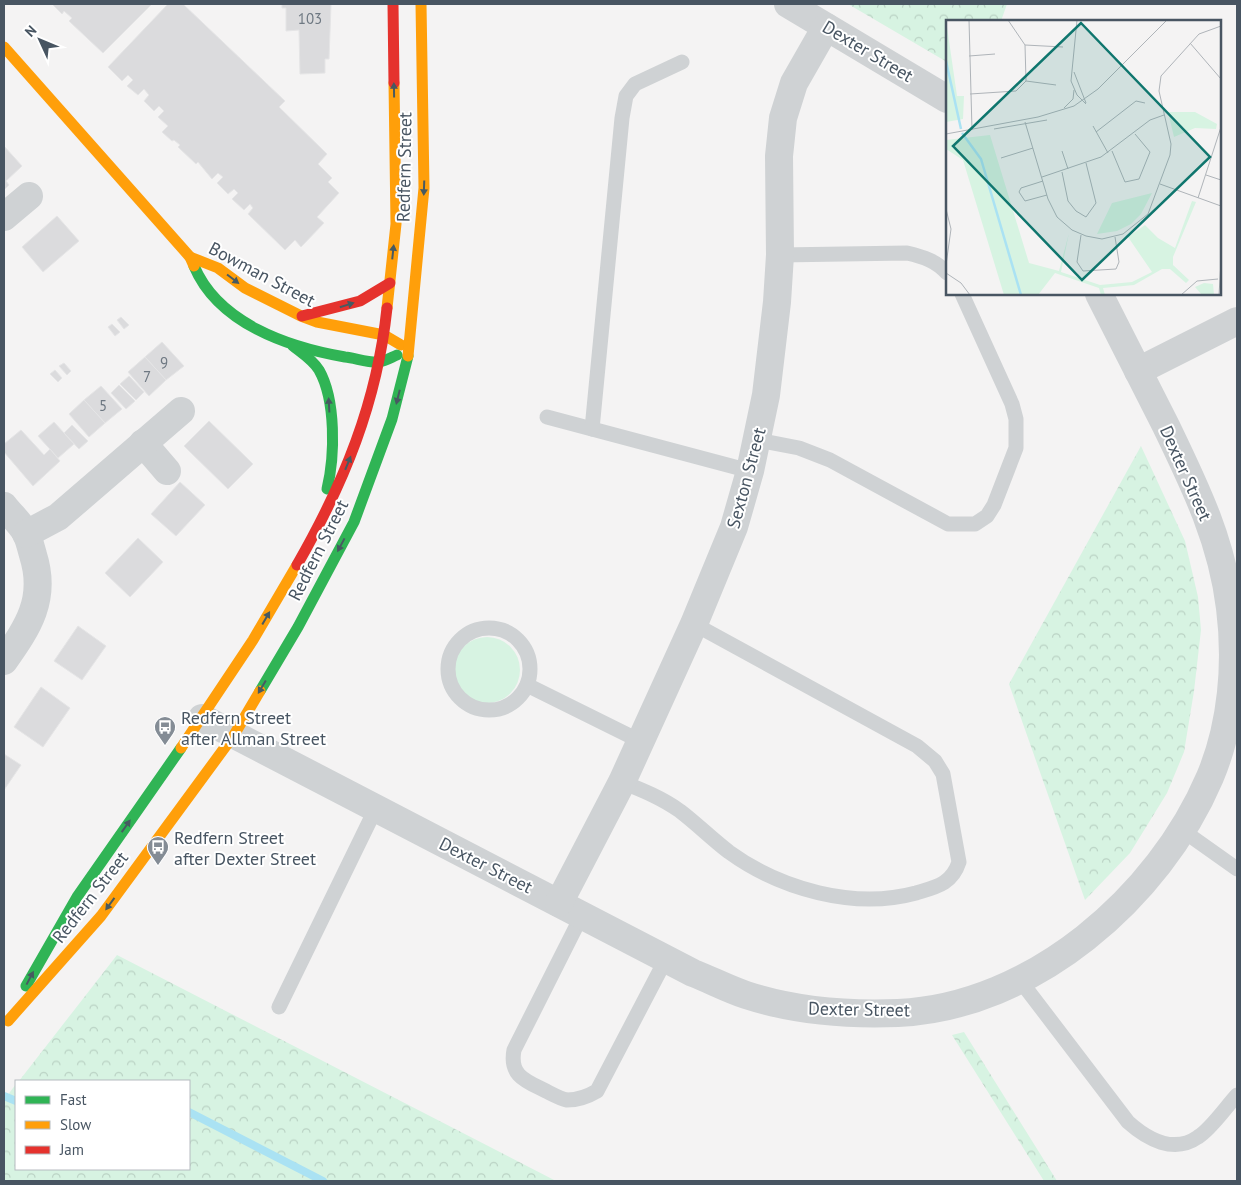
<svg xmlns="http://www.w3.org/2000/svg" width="1241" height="1185" font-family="'PT Sans',sans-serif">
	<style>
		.park { fill: url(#park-crowns) }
		.garden { fill: #d7f3e2 }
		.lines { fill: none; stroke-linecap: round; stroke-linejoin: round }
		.stream { stroke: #aae2f3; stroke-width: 8 }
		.building { fill: #dbdbdd; stroke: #e5e5e6 }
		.lane { stroke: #cfd2d4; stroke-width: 15 }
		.street { stroke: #cfd2d4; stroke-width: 28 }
		.fast { stroke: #30b455; stroke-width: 11 }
		.slow { stroke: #ff9f0a; stroke-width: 11 }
		.jam { stroke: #e5322d; stroke-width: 11 }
		.oneway { fill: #475a61 }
		.labels { text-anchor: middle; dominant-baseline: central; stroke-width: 4; stroke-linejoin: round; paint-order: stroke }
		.number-label { font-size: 15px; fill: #6e7882 }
		.street-label { font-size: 18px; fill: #485562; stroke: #fff }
		.poi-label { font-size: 18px; fill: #485562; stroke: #fff; text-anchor: start }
		.inset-river { fill: none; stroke: #aae2f3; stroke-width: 2.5 }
		.inset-road { fill: none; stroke: #afb4b9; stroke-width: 1 }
		.view { fill: #0f766e; fill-opacity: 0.15; stroke: #0f766e; stroke-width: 2.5 }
		.inset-edge { fill: none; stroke: #485562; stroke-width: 2.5 }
	</style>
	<defs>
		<pattern id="park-crowns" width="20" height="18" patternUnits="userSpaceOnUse" patternTransform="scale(1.25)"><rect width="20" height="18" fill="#d7f3e2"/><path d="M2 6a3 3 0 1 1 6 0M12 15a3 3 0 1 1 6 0" fill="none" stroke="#bad2c4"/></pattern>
	</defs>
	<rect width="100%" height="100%" fill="#f4f3f3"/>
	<g class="park">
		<path d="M848,4H1007L1001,21H947V62Z"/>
		<path d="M1141,446L1185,541L1198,597L1201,630L1194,691L1184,752L1167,793L1130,853L1085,900L1009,684Z"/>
		<path d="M117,955L556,1181H4V1100L16,1084V1169H189V1081H19Z"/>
		<path d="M964,1032L1057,1181H1044L952,1035Z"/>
	</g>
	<circle class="garden" cx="487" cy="670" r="33"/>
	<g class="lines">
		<g class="stream">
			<path d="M4,1096L16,1101"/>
			<path d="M189,1112L323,1181"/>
		</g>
	</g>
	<g class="building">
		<path d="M55,4H152L103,53L69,21L72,18L64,11L62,14L53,5Z"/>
		<path d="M168,4H183L285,101L279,107L327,154L318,164L332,178L328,182L339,193L317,217L324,223L301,247L295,240L285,250L248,214L253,208L250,204L244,210L232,199L238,193L234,189L228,194L217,183L223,177L218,173L212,179L198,162L196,164L178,147L180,145L174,140L172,141L162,132L168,126L158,117L164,111L159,106L154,111L144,101L149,95L144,89L138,95L127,86L133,80L128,75L122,81L108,67Z"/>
		<path d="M282,4H331L329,59H325V73L300,74L299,30L286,31V8H282Z"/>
		<path d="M4,146L22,166L6,181L9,185L4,190Z"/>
		<path d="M57,216L79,241L43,272L22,247Z"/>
		<path d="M121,317L129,325L124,329L117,320Z"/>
		<path d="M112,324L120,332L115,336L108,327Z"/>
		<path d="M162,342L184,366L166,380L145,357Z"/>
		<path d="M145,357L166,380L149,396L128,372Z"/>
		<path d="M64,363L71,371L67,375L59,366Z"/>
		<path d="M55,370L62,378L58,382L50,374Z"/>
		<path d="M129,376L144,392L136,400L120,384Z"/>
		<path d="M119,385L135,401L126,409L111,393Z"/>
		<path d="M101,386L122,409L105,423L84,400Z"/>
		<path d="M84,400L105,423L89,437L69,414Z"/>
		<path d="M209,421L253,464L228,489L184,446Z"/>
		<path d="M54,422L74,444L58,458L38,436Z"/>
		<path d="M72,425L88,441L79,449L64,433Z"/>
		<path d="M21,430L44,455L50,449L60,461L33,486L4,452V444Z"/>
		<path d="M180,482L205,505L176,536L151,514Z"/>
		<path d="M138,538L163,562L130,597L105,573Z"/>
		<path d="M78,626L106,646L82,680L54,661Z"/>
		<path d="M41,687L70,708L43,747L14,727Z"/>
		<path d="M4,754L21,765L4,790Z"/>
	</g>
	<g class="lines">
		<g class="lane">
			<path d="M780,255L907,253C924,257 936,261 947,273"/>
			<path d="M547,417L750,471"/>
			<path d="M592,429L622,118L626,96L635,84L682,62"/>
			<path d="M758,440L799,448L830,460L948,524H975L987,516L994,505L1016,448V419L1012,404L962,294"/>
			<circle cx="489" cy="669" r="41"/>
			<path d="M527,685L640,741"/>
			<path d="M622,782C642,790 662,798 680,811C697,824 712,839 729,852C780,889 854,910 916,893C936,887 952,884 959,862L943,774L935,761L917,746L694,624"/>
			<path d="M1182,830L1237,869"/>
			<path d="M582,915L514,1050C509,1076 526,1081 546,1091C552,1094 561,1099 567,1100C579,1100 587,1097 597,1091L666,959"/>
			<path d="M1019,979L1128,1122C1147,1139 1174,1154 1198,1137C1211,1129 1226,1107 1237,1095"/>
			<path d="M279,1007L376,808"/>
		</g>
		<g class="street">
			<path d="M788,4L947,99"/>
			<path d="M4,217L29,196"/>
			<path d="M1138,371L1237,321"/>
			<path d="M143,443L167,471"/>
			<path d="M4,506C11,515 20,523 26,533C29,539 31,548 33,555C47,599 28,627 4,661"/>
			<path d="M26,534L58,517L181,411"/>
			<path d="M202,718L693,973C711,980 728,989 746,995C795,1011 847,1015 898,1013C1033,1007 1159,897 1210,777C1232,725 1237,663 1230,608C1222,541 1195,486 1166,426C1144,382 1121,338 1099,294"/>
			<path d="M559,903L622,782L694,624L734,527L750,471L766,395L777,302L780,255L779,156L783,118L794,83L826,27"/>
		</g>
		<g class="fast">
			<path d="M194,266C218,323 287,347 345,357C355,358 369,363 379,362C385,361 392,357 397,355"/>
			<path d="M293,346C302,353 313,360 319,370C336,400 335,456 327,489"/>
			<path d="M260,691L298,627L354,522L392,419L408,356"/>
			<path d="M26,986L77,897L181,748"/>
		</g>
		<g class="slow">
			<path d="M4,47L190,257L194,266"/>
			<path d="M190,257L218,268L245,288L301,316L317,322L384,335L401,345"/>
			<path d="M387,308L396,224L394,83"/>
			<path d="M408,356L424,188L421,4"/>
			<path d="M181,748L253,640L297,565"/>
			<path d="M8,1021L101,916L234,735L260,691"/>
		</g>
		<g class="jam">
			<path d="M393,4L394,83"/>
			<path d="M302,316L360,301L390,283"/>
			<path d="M297,565C344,483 377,403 387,308"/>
		</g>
	</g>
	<defs><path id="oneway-solid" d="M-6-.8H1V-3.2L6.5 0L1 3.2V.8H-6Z" transform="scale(1.25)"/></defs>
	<g class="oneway">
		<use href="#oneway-solid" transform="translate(394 90) rotate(-91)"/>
		<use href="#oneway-solid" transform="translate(424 188) rotate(92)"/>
		<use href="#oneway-solid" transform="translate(393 252) rotate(-84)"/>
		<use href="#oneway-solid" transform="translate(233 279) rotate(37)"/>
		<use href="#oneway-solid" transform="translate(347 305) rotate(-17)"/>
		<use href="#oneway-solid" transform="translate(398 397) rotate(104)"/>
		<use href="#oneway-solid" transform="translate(329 405) rotate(-93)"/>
		<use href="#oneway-solid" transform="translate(348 463) rotate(-68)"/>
		<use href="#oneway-solid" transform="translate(341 545) rotate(118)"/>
		<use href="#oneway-solid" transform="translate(266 618) rotate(-60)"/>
		<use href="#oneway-solid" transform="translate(262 687) rotate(121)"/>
		<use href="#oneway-solid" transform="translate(126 826) rotate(-55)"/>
		<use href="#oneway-solid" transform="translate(110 904) rotate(126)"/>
		<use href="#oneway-solid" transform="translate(30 978) rotate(-62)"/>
	</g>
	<defs>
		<g id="bus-pin" transform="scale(1.125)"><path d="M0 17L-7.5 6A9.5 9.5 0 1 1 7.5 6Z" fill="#848c95" stroke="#fff"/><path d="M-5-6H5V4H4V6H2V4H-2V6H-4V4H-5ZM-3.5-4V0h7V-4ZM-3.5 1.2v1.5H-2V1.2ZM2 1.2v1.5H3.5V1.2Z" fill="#fff"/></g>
	</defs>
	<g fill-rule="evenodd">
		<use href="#bus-pin" x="165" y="727"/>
		<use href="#bus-pin" x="158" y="847"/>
	</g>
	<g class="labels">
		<g class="number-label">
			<text x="310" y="18">103</text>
			<text x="164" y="362">9</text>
			<text x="147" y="376">7</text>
			<text x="103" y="405">5</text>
		</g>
		<g class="street-label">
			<text transform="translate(868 51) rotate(31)">Dexter Street</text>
			<text transform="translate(404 167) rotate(-89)">Redfern Street</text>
			<text transform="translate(262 274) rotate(28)">Bowman Street</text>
			<text transform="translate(1186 473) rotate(66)">Dexter Street</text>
			<text transform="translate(746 478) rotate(-75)">Sexton Street</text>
			<text transform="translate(318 550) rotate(-63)">Redfern Street</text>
			<text transform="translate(486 865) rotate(27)">Dexter Street</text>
			<text transform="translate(90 897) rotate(-52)">Redfern Street</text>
			<text transform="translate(859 1009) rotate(1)">Dexter Street</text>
		</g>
		<g class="poi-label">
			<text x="181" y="717">Redfern Street<tspan x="181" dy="21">after Allman Street</tspan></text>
			<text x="174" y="837">Redfern Street<tspan x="174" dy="21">after Dexter Street</tspan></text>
		</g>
	</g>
	<g transform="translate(946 20)">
		<rect width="275" height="275" fill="#f4f3f3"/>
		<path d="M0,0L11,76H18L17,99L0,102ZM222,92H249L271,104L270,109L249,108L228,117ZM44,115L83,243L113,251L123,213L115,252L154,265L186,262L206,252L182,217L199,205L212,218L229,228L246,181L250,182L227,237V245L243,260L240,263L224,249H216L188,265L157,268L159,275H155L153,268L109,253L92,275H58L17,140L0,129V120ZM206,173L195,194L185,204L171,211L151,214L166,183ZM258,263L267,264L268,275H256L249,267Z" fill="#d7f3e2"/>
		<path class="inset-river" d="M0,41L15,109M16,113L35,139L75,275"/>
		<path class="inset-road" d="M23,0L26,110M131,0L125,61L131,75L140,84M244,23L275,59M79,25L117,27M23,36L49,34M128,52L140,83M80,61L110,65M24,74L70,71L80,61L79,25L62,0M118,88L127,79L128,70M79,102L102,179L111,197L126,210L140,216L156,219L177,214L202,194L224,135L225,124L213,71L215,56L253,14L275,6M147,106L162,133M48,109L101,100M150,112L190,81L199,83M0,114L92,97L128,86L152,69L221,0M116,131L122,149M166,131L179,162L193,159L204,132L189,114M55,138L87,128M116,152L122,181L130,191L140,197L150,183L140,143M260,155L275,160M96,157L155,137L204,100L218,95M97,161L75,168L73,172L79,181L101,175M214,164L275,186M252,178L275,107M0,189L5,209L0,245M135,215L131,242L137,251L170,249L173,242L169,217M0,253L15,263L24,275M235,275L251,261L272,259M273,275L275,242"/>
		<path class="view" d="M135,3L264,137L136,260L7,126Z"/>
		<rect width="275" height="275" class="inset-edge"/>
	</g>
	<rect width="1241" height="1185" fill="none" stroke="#485562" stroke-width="10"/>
	<rect x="15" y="1080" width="175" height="90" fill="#ffffff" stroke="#b6bbc0"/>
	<rect x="25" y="1096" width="25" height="8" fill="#30b455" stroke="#b6bbc0"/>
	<text x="60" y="1105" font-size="15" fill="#485562">Fast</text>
	<rect x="25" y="1121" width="25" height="8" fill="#ff9f0a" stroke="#b6bbc0"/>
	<text x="60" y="1130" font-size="15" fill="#485562">Slow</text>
	<rect x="25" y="1146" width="25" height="8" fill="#e5322d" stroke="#b6bbc0"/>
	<text x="60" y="1155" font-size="15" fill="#485562">Jam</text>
	<g transform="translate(40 40) rotate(314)" stroke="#ffffff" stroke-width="4" paint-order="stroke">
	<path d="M0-4L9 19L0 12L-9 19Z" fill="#485562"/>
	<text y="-8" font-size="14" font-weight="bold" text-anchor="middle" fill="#485562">N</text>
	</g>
</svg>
